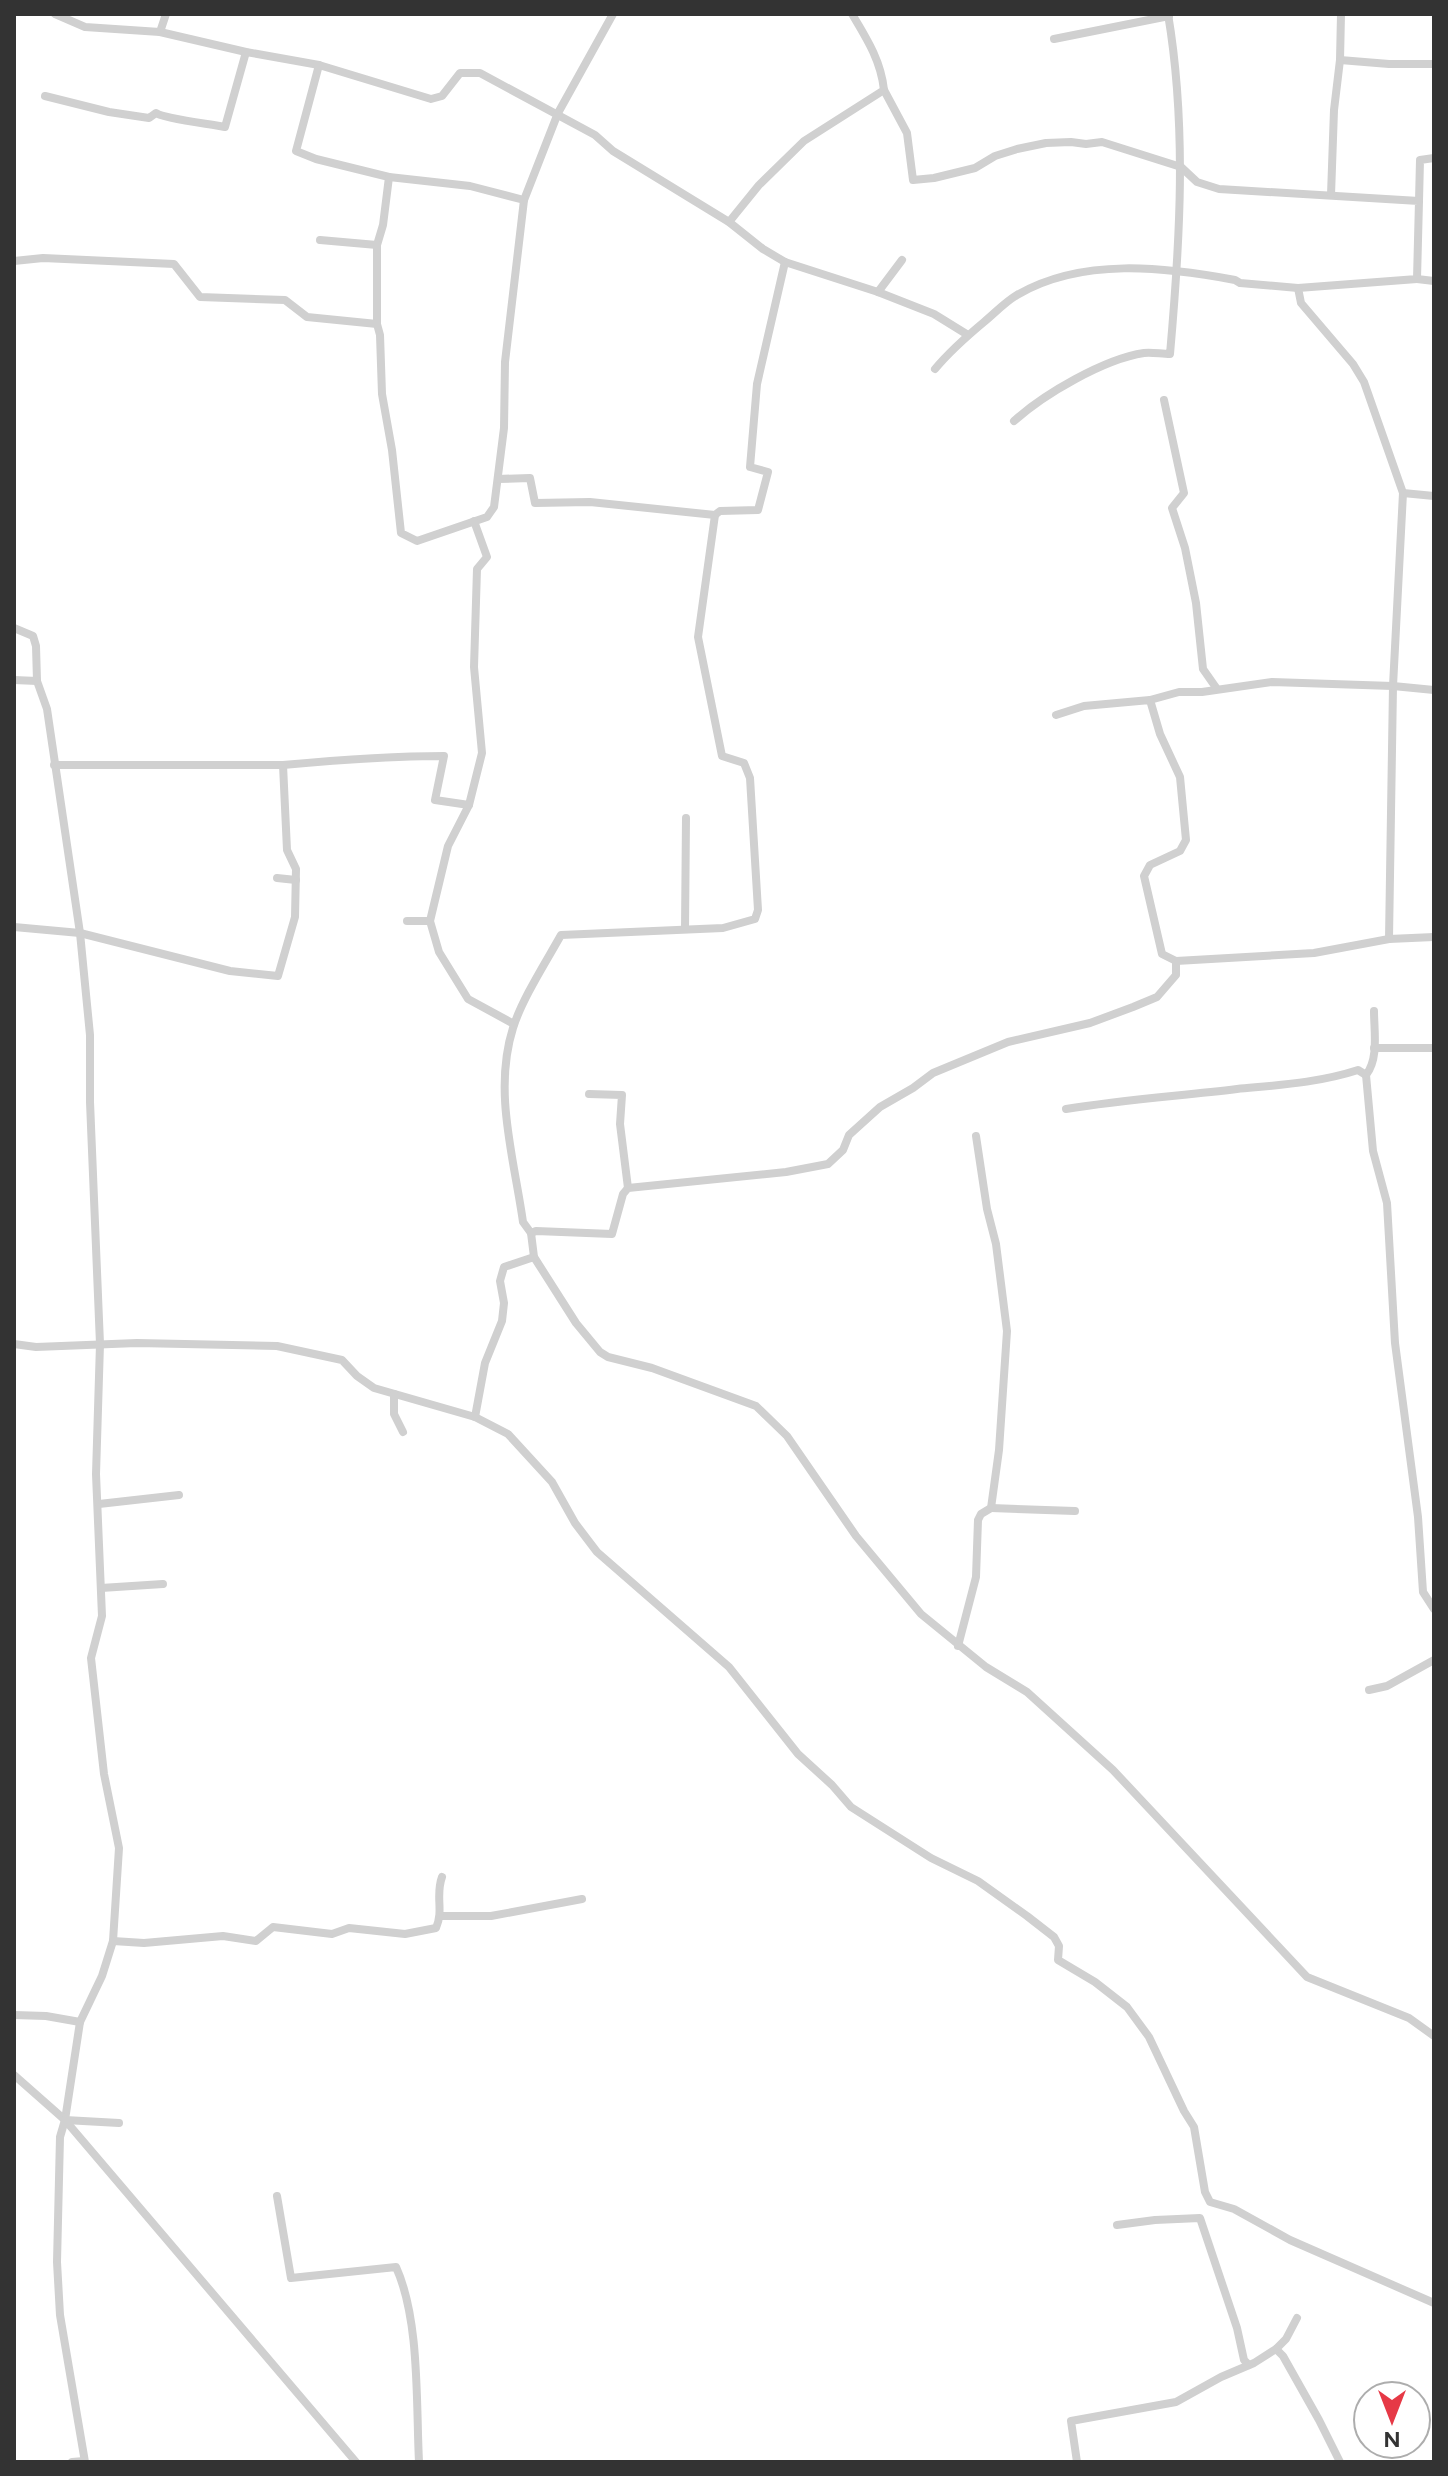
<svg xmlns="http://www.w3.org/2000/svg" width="1448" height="2476" font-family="Figtree,sans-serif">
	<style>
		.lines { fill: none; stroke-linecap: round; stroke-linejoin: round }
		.minor { stroke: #d0d0d0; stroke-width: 8 }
	</style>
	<rect width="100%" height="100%" fill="#fff"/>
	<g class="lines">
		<g class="minor">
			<path d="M55,14L85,27L160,32L246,52L319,65L296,151L316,159L389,177L383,225L377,245V324L380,335L382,394L392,450L401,533L417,541L487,517L494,507L504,428L505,362L524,200L558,113L613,14"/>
			<path d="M160,32L166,14"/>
			<path d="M1054,39L1169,16"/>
			<path d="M1340,60L1389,64H1434"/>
			<path d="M319,65L431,99L442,96L460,73H480L595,135L613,151L729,222L763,249L785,262L878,292L934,314L968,335"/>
			<path d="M884,90L907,133L913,180L934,178L975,168L995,156L1017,149L1046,143L1071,142L1086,144L1102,142L1181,167L1197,182L1219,189L1419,201L1417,279L1298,288L1301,303L1353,364L1364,382L1403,493L1393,686L1389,939"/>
			<path d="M45,96L109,112L149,118L156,113C164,119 211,124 225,127L246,52"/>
			<path d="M389,177L470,186L524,200"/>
			<path d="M1331,195L1334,110L1340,60L1341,14"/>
			<path d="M1419,201L1420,160L1434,158"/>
			<path d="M729,222L759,185L804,141L884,90C881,61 867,39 852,14"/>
			<path d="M320,240L377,245"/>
			<path d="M14,261L43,258L174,264L200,297L285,300L307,317L377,324"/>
			<path d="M785,262L757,384L750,467L768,472L758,510L720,511L715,515L698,637L722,756L744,763L750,778L758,910L755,919L723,928L561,935C546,962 522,999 513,1028C493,1091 514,1158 523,1222L531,1233L534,1257L576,1323L600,1352L608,1357L652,1368L756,1406L787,1436L856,1536L921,1614L986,1667L1027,1692L1113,1770L1307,1977L1409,2018L1434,2036"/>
			<path d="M1417,279L1434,281"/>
			<path d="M878,292L902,260"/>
			<path d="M935,369C950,351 966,337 984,322C995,313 1005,302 1017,295C1082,257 1165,267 1235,280L1240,283L1298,288"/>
			<path d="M1164,400L1184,493L1172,508L1185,548L1196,603L1203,669L1217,689"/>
			<path d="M1014,421C1044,394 1104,359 1144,353C1152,352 1161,354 1170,354C1180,241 1187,127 1168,14"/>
			<path d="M498,479L530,478L535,503L590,502L715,515"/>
			<path d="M1403,493L1434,496"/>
			<path d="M474,521L487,557L477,569L474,667L482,753L469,805L448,846L430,921L439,952L468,999L514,1024"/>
			<path d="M14,628L33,636L36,646L37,681L47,709L80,933L90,1035V1102L100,1344L96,1474L102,1616L91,1658L104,1774L119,1848L113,1941L102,1976L80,2022L65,2120"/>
			<path d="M14,680L37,681"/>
			<path d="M1150,700L1179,692H1202L1272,682L1393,686L1434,690"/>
			<path d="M283,765C338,760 390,756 444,756L435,800L469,805"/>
			<path d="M277,878L296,880"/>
			<path d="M407,921H430"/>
			<path d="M14,927L80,933L230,971L278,976L295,917L296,869L287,850L283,765H54"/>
			<path d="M685,929L686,818"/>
			<path d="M1176,961L1314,953L1389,939L1434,937"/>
			<path d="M1374,1011C1374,1031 1379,1059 1366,1075L1373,1151L1387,1203L1395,1343L1418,1517L1423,1592L1434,1609"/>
			<path d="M1374,1048H1434"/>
			<path d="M589,1094L622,1095L620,1124L628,1188"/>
			<path d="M1066,1109C1123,1100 1179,1096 1237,1089C1278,1085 1318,1083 1358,1070L1366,1075"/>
			<path d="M531,1233L536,1231L612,1234L623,1194L628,1188L786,1172L828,1164L843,1150L849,1135L880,1107L913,1088L933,1073L1008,1042L1090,1023L1133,1007L1157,997L1176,975V961L1162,954L1144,876L1150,865L1180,851L1186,840L1180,777L1160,734L1150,700L1084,706L1056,715"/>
			<path d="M14,1344L36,1347L137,1343L277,1346L342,1360L357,1376L374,1388L475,1417L508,1434L552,1482L575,1523L597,1552L729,1667L798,1754L832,1785L851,1807L931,1858L978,1881L1027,1916L1054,1937L1059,1946L1058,1960L1095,1982L1127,2007L1149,2037L1184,2111L1194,2127L1205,2192L1210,2202L1234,2209L1290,2240L1434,2303"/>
			<path d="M394,1394V1414L403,1432"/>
			<path d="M475,1417L485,1363L502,1321L504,1303L500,1281L504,1267L534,1257"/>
			<path d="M99,1504L179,1495"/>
			<path d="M991,1508L1075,1511"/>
			<path d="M101,1588L163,1584"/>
			<path d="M958,1646L976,1577L978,1520L981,1514L991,1508L999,1450L1007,1331L996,1244L987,1209L976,1136"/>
			<path d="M1369,1690L1387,1686L1434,1660"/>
			<path d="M442,1916H491L582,1899"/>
			<path d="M113,1941L144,1943L223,1936L256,1941L273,1927L332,1934L349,1928L405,1934L436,1928C444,1910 435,1896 442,1877"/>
			<path d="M14,2015L46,2016L80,2022"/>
			<path d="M14,2075L65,2120L356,2462"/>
			<path d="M277,2196L291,2278L396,2267C420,2320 416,2403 419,2462"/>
			<path d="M1117,2225L1155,2220L1200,2218L1237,2328L1244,2360L1249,2365"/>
			<path d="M1276,2349L1283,2356L1319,2420L1340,2462"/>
			<path d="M72,2462L84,2461"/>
			<path d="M85,2462L60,2315L57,2262L60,2137L65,2120L119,2123"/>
			<path d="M1077,2462L1071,2421L1176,2402L1221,2377L1254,2363L1276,2349L1286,2339L1297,2318"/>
		</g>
	</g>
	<rect width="1448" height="2476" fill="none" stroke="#333333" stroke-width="32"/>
	<g transform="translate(1392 2420) rotate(180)"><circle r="38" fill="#ffffff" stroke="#adadad" stroke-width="2"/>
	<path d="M0-6L14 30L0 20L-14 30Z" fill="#e63946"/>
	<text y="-12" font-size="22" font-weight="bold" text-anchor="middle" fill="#333333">N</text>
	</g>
</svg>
